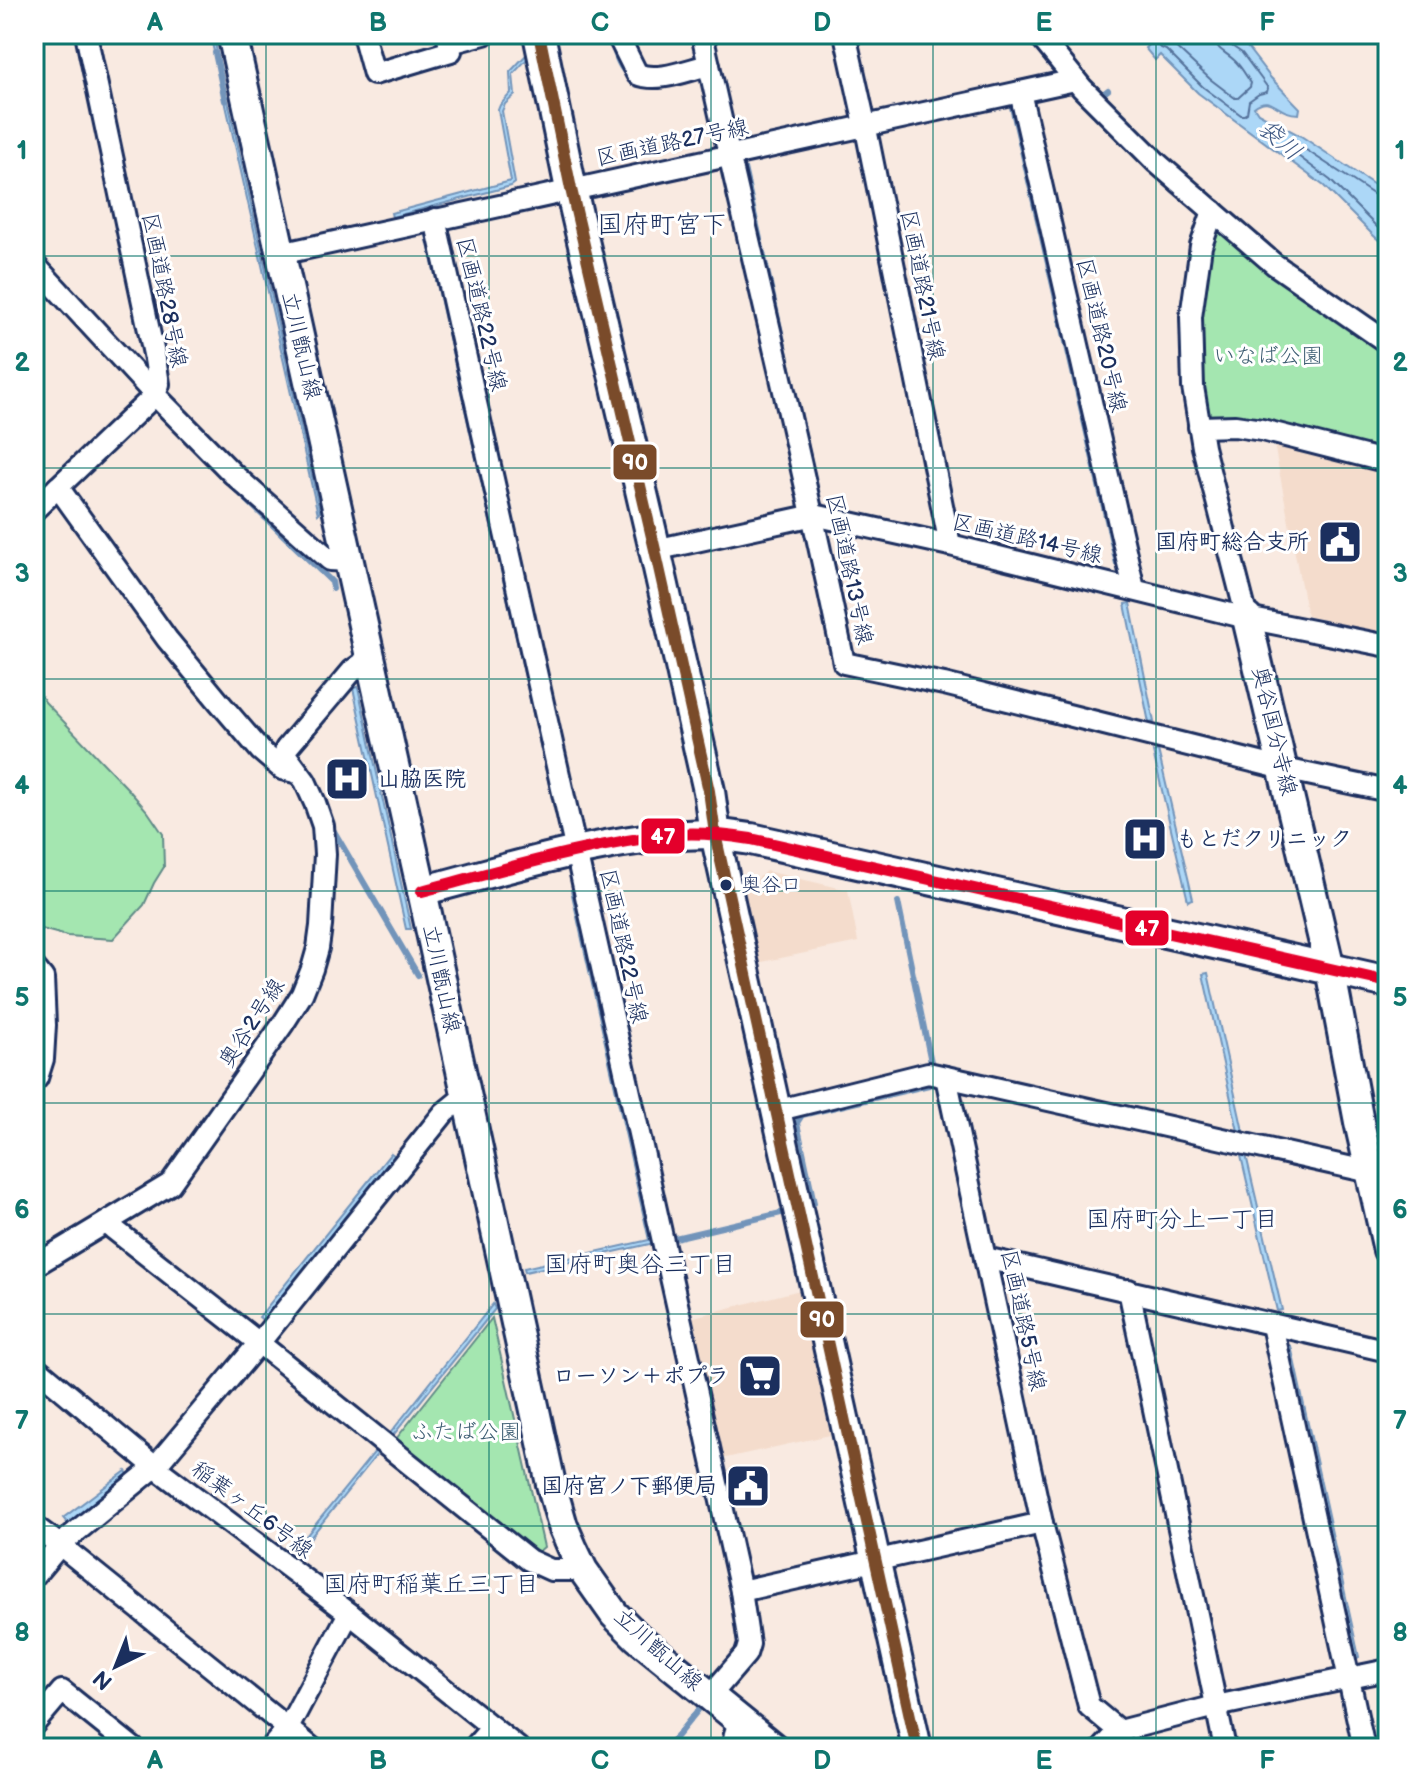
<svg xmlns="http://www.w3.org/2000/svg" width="1422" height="1782" font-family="'Balsamiq Sans','Klee One',sans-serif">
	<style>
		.built { fill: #f4dccc }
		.green { fill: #a4e6b0; stroke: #608a87; stroke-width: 2 }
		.water { fill: #acd7f7; stroke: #7294ba; stroke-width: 2 }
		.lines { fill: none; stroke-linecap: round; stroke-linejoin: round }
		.shore { stroke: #55729b; stroke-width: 2 }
		.stream { stroke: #7294ba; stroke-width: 6 }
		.street-casing { stroke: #1b2f5e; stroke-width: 26 }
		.secondary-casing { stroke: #1b2f5e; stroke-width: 34 }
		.primary-casing { stroke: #1b2f5e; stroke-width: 36 }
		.street { stroke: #fff; stroke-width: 20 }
		.secondary { stroke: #fff; stroke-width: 28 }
		.primary { stroke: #fff; stroke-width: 30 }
		.bus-1-casing { stroke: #fff; stroke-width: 18 }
		.bus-2-casing { stroke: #fff; stroke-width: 18 }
		.bus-1 { stroke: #7a4b2a; stroke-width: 12 }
		.bus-2 { stroke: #e4002b; stroke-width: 12 }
		.grid { fill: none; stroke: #0f766e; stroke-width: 2; stroke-opacity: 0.55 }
		.bus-dot { fill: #1b2f5e; stroke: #fff; stroke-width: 3 }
		.labels { text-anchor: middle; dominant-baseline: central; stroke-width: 6; stroke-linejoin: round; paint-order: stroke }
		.bus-label { font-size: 20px; fill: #1b2f5e; stroke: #fff; text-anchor: start }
		.street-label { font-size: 22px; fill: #1b2f5e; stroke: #fff }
		.park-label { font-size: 22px; fill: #3d5d72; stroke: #fff }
		.poi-label { font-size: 22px; font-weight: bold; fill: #1b2f5e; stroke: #fff; text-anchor: end }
		.water-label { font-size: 24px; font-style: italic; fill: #3f5984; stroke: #fff }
		.neighbourhood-label { font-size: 24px; fill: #1b2f5e; stroke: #fff }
		.quarter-label { font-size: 26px; fill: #1b2f5e; stroke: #fff }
		.line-badge { stroke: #fff; stroke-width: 3 }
		.badge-label { font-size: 22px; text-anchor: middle; font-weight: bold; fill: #fff }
		.neatline { fill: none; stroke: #0f766e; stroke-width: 3 }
		.grid-label { font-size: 26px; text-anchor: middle; font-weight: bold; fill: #0f766e }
	</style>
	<rect width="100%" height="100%" fill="#f9eae1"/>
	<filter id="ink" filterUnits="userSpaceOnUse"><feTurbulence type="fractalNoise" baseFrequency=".0125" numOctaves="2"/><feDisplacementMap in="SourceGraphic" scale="16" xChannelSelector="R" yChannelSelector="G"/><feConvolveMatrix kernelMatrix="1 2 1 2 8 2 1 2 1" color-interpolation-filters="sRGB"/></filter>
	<g filter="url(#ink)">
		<g class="built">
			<path d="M1273,439L1388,467V635L1307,616Z"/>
			<path d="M766,871L848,890L858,942L757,963L742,893Z"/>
			<path d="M800,1290L830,1435L721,1459L690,1318Z"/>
		</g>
		<g class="green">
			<path d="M1224,228L1336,318L1388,353V456L1205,421L1198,390L1199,282L1216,232Z"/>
			<path d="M34,683L45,702L128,789L148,812L163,834L164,867L154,883L144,905L113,939L67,936L34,927Z"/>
			<path d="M492,1318L544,1547L537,1553L396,1439Z"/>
		</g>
		<g class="water">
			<path d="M210,34H213L320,512L318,514Z"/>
			<path d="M1144,34H1230L1232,37L1247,47L1271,78L1300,108L1299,114C1275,114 1272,93 1254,107L1258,113L1301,136L1388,194V248L1374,236L1324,186L1198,93L1160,55L1155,60L1145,48L1150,43Z"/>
			<path d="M528,47L530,56L513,74L515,95L505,104L502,111L515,183L511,186L392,217L391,213L511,181L498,110L500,105L511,93L510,72L527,54Z"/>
			<path d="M1016,106L1120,563L1115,564L1010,107Z"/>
			<path d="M746,168L822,506H818L742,169Z"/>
			<path d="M426,235L430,238L560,815L556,816Z"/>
			<path d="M1130,603L1154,722L1149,723L1125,604Z"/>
			<path d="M358,687L411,929H406L353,688Z"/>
			<path d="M1158,750L1193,899L1188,901L1153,752Z"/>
			<path d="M571,890H575L654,1243L525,1272L524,1268L649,1240Z"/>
			<path d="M1208,973L1243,1131H1238L1203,974Z"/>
			<path d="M391,1153L395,1156L264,1321L259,1317Z"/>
			<path d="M1246,1155L1282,1310L1277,1311L1241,1156Z"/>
			<path d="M493,1304L495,1309L391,1438L388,1436Z"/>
			<path d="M1285,1345L1291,1346L1359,1657L1354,1660Z"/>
			<path d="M376,1450L379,1452L293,1559L343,1598L342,1600L295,1563L281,1557L179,1475L180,1473L282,1555L289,1557Z"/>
			<path d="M126,1471L129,1476L68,1524L63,1518Z"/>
		</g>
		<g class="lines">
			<g class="shore">
				<path d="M1154,34L1159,47L1166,50L1203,87L1241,115H1244L1247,113L1249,101L1259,94L1267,92L1268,88L1242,53L1226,42L1224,34"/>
				<path d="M1166,34L1168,40L1210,79L1235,98H1238L1250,87L1251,83C1246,76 1241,66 1234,60C1224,51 1215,50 1214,34"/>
				<path d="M1388,200L1382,199L1373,194L1297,144L1289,140L1285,142L1286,147L1330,180L1388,238"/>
			</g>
			<g class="stream">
				<path d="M613,45C616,57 620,69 630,77"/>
				<path d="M215,53L225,101"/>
				<path d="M1103,94L1108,90"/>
				<path d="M227,481L332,582L333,589"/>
				<path d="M331,826L418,975"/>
				<path d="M898,902L931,1062"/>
				<path d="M814,1203L797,1123L802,1115L929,1085"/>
				<path d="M675,1238L781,1213"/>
				<path d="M34,1539L39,1547"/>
				<path d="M667,1748L698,1710"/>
			</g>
			<g class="street-casing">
				<g id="street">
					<path d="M86,34L155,359L159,384L155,395L233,474L330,560L349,561"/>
					<path d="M363,34L374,74L451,51L447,34"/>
					<path d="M617,34L637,74C658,83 687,70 709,65"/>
					<path d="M702,34C748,244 801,452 844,663L944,684L1284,769L1388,791"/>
					<path d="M845,34L865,124L950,545"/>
					<path d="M1038,34L1082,88L1157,163L1274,264L1388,343"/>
					<path d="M450,43L484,34"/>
					<path d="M1020,92L1134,589"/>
					<path d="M1213,211L1201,246L1191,317L1193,387L1203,447L1247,618"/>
					<path d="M435,219L741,1591L749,1644L746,1654L710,1696"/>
					<path d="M280,254L1075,80"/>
					<path d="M34,264L155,395L34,510"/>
					<path d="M1199,427L1235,426L1262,430L1388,462"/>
					<path d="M58,487L167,639L219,702L261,751L282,769L295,772"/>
					<path d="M655,550L814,515L950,545L1247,618L1388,646"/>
					<path d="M34,967L43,978L45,1025L43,1059L37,1078L34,1081"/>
					<path d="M775,1111L928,1073L946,1077"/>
					<path d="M1388,1176L946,1077L1042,1523L1089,1706L1119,1731L1216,1706L1388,1670"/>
					<path d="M106,1223L259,1343L529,1560L551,1570H583"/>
					<path d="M985,1258C1120,1288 1253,1321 1388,1351"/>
					<path d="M34,1266L170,1184L283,1024L302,994L312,969L318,948L321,926L325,854L323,826L315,803L305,781L285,754L286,749L353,670L370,658"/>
					<path d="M1129,1290L1225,1748"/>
					<path d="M1272,1325L1364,1748"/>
					<path d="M34,1366L155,1467L349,1613L518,1748"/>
					<path d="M34,1526L60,1545L312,1748"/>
					<path d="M34,1576L60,1545L155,1467L259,1343L444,1113L466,1095"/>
					<path d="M741,1591L1042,1523"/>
					<path d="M34,1724L62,1691L133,1748"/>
					<path d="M271,1748L288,1728L349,1613"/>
					<path d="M474,1748L492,1727"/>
					<path d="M734,1748C733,1738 735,1730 740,1721"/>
					<path d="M1103,1748L1119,1731"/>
				</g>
			</g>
			<g class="secondary-casing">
				<g id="secondary">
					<path d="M232,34L422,891L551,1484L563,1526L572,1547L583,1570L614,1614L637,1637L774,1748"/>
					<path d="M1247,618L1330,969L1359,1122L1388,1250"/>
					<path d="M422,891C518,866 615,834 715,834L917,1748"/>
				</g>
			</g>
			<g class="primary-casing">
				<path id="primary" d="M539,34L571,189L655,550L709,791L715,834L751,839L1388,982"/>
			</g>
			<use href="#street" class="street"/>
			<use href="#secondary" class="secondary"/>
			<use href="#primary" class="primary"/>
			<g class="bus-1-casing">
				<path id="bus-1" d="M539,34L571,189L655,550L709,791L715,834L917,1748"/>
			</g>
			<g class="bus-2-casing">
				<path id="bus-2" d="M422,891C506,869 590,843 677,834C701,832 726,835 751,839L1388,982"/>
			</g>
			<use href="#bus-1" class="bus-1"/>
			<use href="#bus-2" class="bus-2"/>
		</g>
	</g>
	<path class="grid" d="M266,34V1748M489,34V1748M711,34V1748M933,34V1748M1156,34V1748M34,256H1388M34,468H1388M34,679H1388M34,891H1388M34,1103H1388M34,1314H1388M34,1526H1388"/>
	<defs>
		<g id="civic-square" transform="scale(2.3)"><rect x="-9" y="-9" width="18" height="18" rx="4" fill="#1b2f5e" stroke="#fff"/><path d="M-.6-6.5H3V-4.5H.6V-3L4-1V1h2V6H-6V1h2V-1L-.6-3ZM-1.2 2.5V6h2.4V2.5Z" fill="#fff"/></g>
		<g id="hospital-square" transform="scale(2.3)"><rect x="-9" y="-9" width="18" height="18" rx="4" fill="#1b2f5e" stroke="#fff"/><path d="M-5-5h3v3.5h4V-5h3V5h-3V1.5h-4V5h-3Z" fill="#fff"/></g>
		<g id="supermarket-square" transform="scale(2.3)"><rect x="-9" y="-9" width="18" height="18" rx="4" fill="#1b2f5e" stroke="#fff"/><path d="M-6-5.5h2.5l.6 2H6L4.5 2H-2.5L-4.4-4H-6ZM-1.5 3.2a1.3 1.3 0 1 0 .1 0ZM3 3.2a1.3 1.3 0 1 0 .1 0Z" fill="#fff"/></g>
	</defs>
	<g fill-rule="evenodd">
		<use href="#civic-square" x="1340" y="542"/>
		<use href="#hospital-square" x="347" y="779"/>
		<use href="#hospital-square" x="1145" y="839"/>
		<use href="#supermarket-square" x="760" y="1376"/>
		<use href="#civic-square" x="748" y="1486"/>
	</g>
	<circle class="bus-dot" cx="726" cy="885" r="7"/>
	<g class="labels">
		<g class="bus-label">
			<text x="741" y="885">奥谷口</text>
		</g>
		<g class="street-label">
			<text transform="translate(672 143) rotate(-12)">区画道路27号線</text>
			<text transform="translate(922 285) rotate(79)">区画道路21号線</text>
			<text transform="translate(164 290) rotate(79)">区画道路28号線</text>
			<text transform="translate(481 314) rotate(77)">区画道路22号線</text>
			<text transform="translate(1101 335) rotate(77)">区画道路20号線</text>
			<text transform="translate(301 346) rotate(77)">立川甑山線</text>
			<text transform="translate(1027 539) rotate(13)">区画道路14号線</text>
			<text transform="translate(849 569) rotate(78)">区画道路13号線</text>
			<text transform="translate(1274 731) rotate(77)">奥谷国分寺線</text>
			<text transform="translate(623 946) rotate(78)">区画道路22号線</text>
			<text transform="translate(441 979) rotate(78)">立川甑山線</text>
			<text transform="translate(252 1023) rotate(-57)">奥谷2号線</text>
			<text transform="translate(1023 1320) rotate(78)">区画道路5号線</text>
			<text transform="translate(252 1510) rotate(37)">稲葉ヶ丘6号線</text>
			<text transform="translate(658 1650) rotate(42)">立川甑山線</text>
		</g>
		<g class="park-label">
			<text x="1268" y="356">いなば公園</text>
			<text x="466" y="1432">ふたば公園</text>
		</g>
		<g class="poi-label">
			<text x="1309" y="542">国府町総合支所</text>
			<text x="378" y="779" text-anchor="start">山脇医院</text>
			<text x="1176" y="839" text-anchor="start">もとだクリニック</text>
			<text x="729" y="1376">ローソン＋ポプラ</text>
			<text x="717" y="1486">国府宮ノ下郵便局</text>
		</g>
		<g class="water-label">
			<text transform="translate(1280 140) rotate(41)">袋川</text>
		</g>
		<g class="neighbourhood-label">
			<text x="1182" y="1219">国府町分上一丁目</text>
			<text x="640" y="1264">国府町奥谷三丁目</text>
			<text x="431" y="1584">国府町稲葉丘三丁目</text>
		</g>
		<g class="quarter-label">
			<text x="662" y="225">国府町宮下</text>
		</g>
	</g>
	<g class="line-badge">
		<rect x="612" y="443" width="46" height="38" rx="8" fill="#7a4b2a"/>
		<rect x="640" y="817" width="46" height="38" rx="8" fill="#e4002b"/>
		<rect x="1124" y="909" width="46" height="38" rx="8" fill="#e4002b"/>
		<rect x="799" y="1300" width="46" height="39" rx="8" fill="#7a4b2a"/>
	</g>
	<g class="badge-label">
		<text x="635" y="470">90</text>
		<text x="663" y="844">47</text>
		<text x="1147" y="936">47</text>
		<text x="822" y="1327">90</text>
	</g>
	<rect width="1422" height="1782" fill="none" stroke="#fff" stroke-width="88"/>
	<g transform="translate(116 1666) rotate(223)" stroke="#ffffff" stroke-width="6" paint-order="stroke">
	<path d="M0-6L14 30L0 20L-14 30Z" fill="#1b2f5e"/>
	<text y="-12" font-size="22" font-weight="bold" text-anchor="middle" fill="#1b2f5e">N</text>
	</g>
	<rect x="44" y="44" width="1334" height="1694" class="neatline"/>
	<g class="grid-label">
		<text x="155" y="31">A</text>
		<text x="378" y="31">B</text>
		<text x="600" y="31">C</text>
		<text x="822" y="31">D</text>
		<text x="1044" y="31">E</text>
		<text x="1267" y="31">F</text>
		<text x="22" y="159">1</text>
		<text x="1400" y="159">1</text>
		<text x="22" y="371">2</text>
		<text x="1400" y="371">2</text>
		<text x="22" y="582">3</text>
		<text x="1400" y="582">3</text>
		<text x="22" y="794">4</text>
		<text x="1400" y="794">4</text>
		<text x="22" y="1006">5</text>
		<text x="1400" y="1006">5</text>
		<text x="22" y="1218">6</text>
		<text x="1400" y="1218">6</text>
		<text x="22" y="1429">7</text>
		<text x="1400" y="1429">7</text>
		<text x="22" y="1641">8</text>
		<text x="1400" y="1641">8</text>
		<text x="155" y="1769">A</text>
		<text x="378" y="1769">B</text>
		<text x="600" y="1769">C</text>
		<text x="822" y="1769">D</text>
		<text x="1044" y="1769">E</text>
		<text x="1267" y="1769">F</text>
	</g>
</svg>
